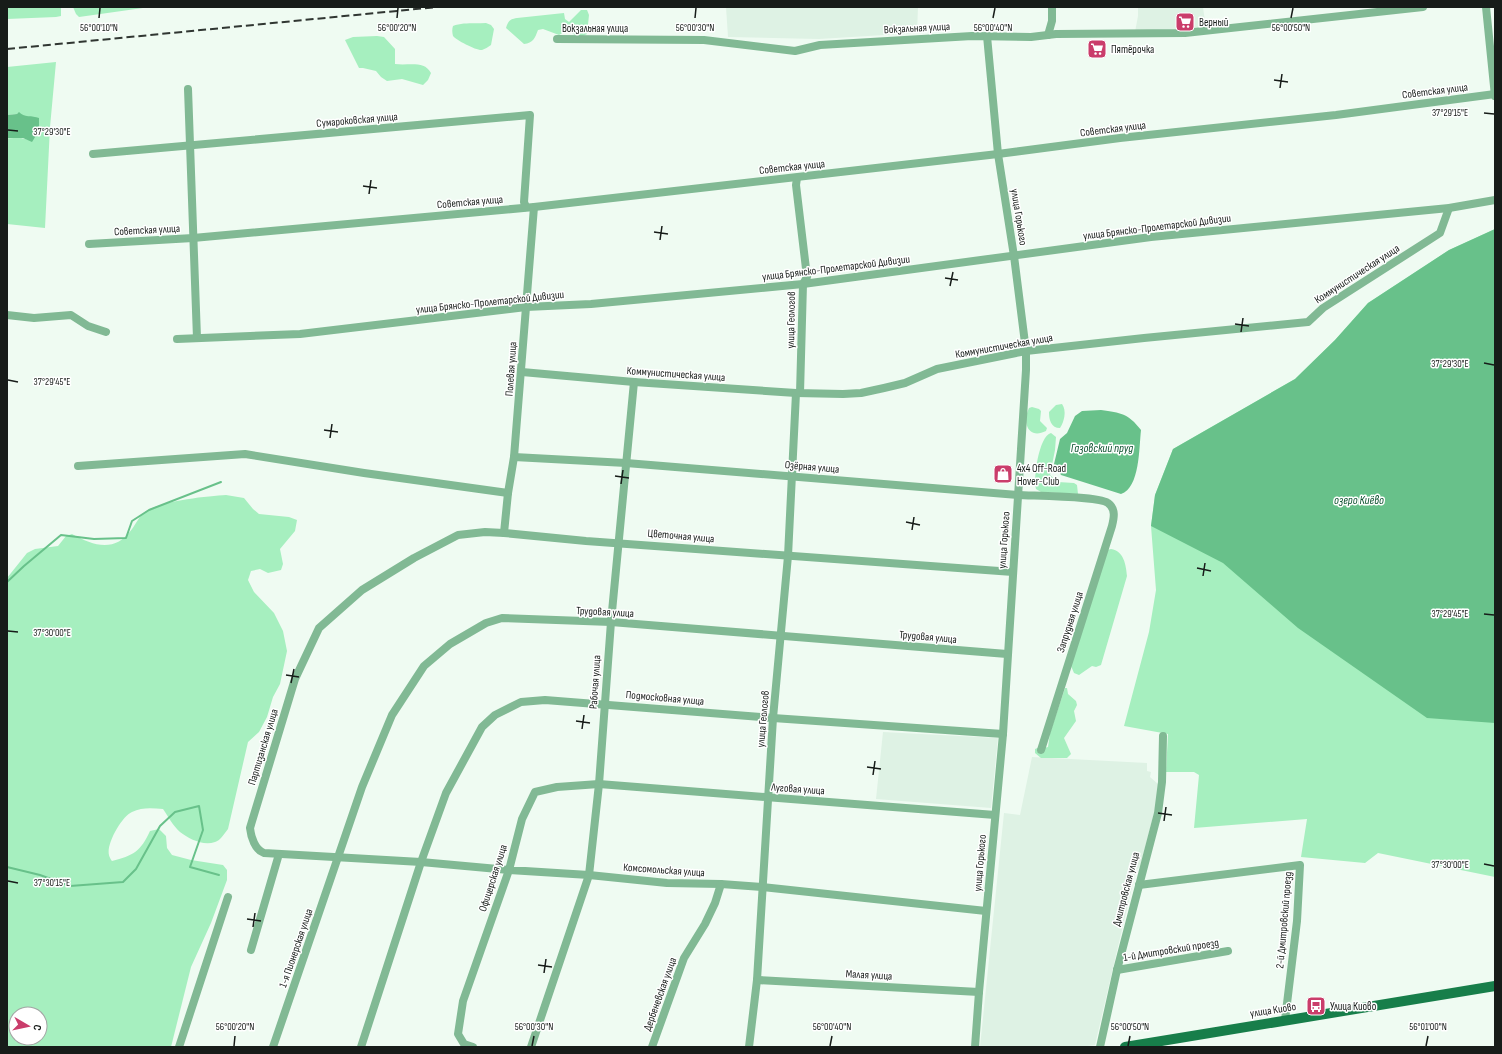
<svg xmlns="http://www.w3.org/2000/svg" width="1502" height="1054" font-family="'Sofia Sans Condensed',sans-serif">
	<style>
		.built { fill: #def2e4 }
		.green { fill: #a6efbf; fill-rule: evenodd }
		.water { fill: #68c18a }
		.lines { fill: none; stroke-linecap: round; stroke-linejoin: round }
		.stream { stroke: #68c18a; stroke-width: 2 }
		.minor { stroke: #81b994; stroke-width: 8 }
		.major { stroke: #177e4a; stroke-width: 10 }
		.rail { stroke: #303632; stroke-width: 2; stroke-dasharray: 8 4; stroke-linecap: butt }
		.ticks { fill: none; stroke: #171c19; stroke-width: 1.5 }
		.labels { text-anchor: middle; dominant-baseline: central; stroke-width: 3; stroke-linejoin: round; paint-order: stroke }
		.poi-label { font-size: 11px; fill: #171c19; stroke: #fff; text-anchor: start }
		.street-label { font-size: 11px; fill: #171c19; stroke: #fff }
		.water-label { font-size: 12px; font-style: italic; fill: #0b512e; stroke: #fff }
		.ticks-label { font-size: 10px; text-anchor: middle; fill: #171c19; stroke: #fff; stroke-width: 3; stroke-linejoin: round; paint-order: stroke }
	</style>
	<rect width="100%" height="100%" fill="#effbf2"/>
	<g class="built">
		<path d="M726,7H918L917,33L819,39L728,37Z"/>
		<path d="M1138,7H1203L1206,29L1135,32L1138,16Z"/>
		<path d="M883,732L998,738L991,808L876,799Z"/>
		<path d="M1032,757L1147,763V771L1151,772L1150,777L1158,784L1159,787L1155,809L1140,867L1136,870L1095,1045L1080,1047H980L1004,813L1020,815Z"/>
	</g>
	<g class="green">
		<path d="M7,7H61V16L56,17L7,19Z"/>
		<path d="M73,7H150L79,17L76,14Z"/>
		<path d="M581,10H587L589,15L587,34C578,39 575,35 568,30L559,35L543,29L538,30C535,38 533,43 524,44L506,28C508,21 510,19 517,18L564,13L565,19L569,22Z"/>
		<path d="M486,23L491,25L494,29L491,45C488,47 485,49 482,50C477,51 456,40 453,36C452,32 452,29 453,26C463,22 476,24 486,23Z"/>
		<path d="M377,36L384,37L395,49V64C409,66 424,60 431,73L428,80L423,85L402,79L387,81L381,77L376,71L363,68H359L345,40L353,37Z"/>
		<path d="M56,62L50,127L45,228L7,224V138C12,139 16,137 21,138C33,140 32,143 39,131C34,124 30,116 21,115L19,113L17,114L7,115V67Z"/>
		<path d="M1495,229V877L1378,853L1365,863L1301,857L1307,819L1194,828L1199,775L1194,772H1166L1168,734L1124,726L1149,632L1156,590L1151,526L1155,495L1173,449L1295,379L1335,340L1368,303L1449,250Z"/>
		<path d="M1062,404C1067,411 1064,422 1060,428C1051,428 1049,420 1049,412L1056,405Z"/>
		<path d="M1032,407L1039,409L1041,411L1040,421L1047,428L1046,431C1028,440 1022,422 1029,408Z"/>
		<path d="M1051,433L1056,437L1055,450L1050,475L1058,482L1074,483L1077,485L1078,494L1041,492L1036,489C1033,478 1039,436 1051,433Z"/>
		<path d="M226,495L244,498L253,509L259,514L289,517L297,520L295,531L280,549L283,564L281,570L268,573L260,569L251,571L248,580L254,592L274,613L283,631L287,651L280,684L273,697L267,717L259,732L248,742L228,829C224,834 220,841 215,842C203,846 189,839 180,832C173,826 168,816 163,809C152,808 142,807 132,812C122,816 106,844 109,855C109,856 111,860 112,861C133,856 141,851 150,831L159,829L166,836L167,848L172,855L191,860L223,865L227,870V880L211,923L191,967L171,1047H7V578L27,553L35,549L58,546L66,536L72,534C94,546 115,553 132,529C136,524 139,516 145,512C159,501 208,496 226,495ZM16,1014H40V1038H16Z"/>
		<path d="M1111,549C1124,551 1126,565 1127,576L1101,665L1096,667L1092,666L1079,675L1074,673L1071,666L1107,550Z"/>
		<path d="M1065,688H1067L1068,694L1076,701L1077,705L1074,711L1076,721L1064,738L1071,754L1067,758H1041L1035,753V749L1040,747L1044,748L1048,747L1050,733Z"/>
	</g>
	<g class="water">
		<path d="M19,112C24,118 32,115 39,118V131L32,142L23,138H7V115L17,114Z"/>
		<path d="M1495,229V723L1427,718L1298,628L1223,563L1151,526L1155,495L1173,449L1295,379L1335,340L1368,303L1449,250Z"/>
		<path d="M1101,410C1121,413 1128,413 1141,430C1139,447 1140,488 1121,494L1061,475L1054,464L1060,439L1067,433L1075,416L1082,411Z"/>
	</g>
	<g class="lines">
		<g class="stream">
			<path d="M7,582L24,566L61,535L94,539L126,538L132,521L149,510L221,482"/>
			<path d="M7,867L40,875L70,886L123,882L136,869L160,826L175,812L199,806L203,830L190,867L219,875"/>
		</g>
		<g class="minor">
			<path d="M1486,7L1495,96"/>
			<path d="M1048,35L1052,21V7"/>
			<path d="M557,39L704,40L795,51L820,45L972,36L1031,37L1056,34L1185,33L1423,7"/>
			<path d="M188,89L197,338"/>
			<path d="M93,154L530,115L524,202L526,207"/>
			<path d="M797,178L796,185L807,277L803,284L800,393"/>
			<path d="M89,244L193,238L534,207L998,154L1120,138L1336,115L1495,94"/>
			<path d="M7,315L34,318L71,315L88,326L106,332"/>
			<path d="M177,339L300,334L526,307L591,304L803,284L1151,237L1449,208L1495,200"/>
			<path d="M522,372L634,382L796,393L843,394L861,393L884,388L905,383L937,369L1026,351L1144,338L1308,322L1323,308L1440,233L1449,208"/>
			<path d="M514,457L626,463L1018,495C1034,496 1097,496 1108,503C1116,509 1114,518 1112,526L1041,750"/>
			<path d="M78,466L245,454L364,473L508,493"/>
			<path d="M504,533L508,493L514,457L534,207"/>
			<path d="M1139,885L1300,865L1297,921L1285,1020"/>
			<path d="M986,911L762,887L721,884L667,883L589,875L509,870L421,862L264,853C255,850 251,837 250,828L295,679L319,628L362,590L414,558L458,535L485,532L504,533L586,541L1013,572"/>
			<path d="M251,950L279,854"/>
			<path d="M1117,970L1228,951"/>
			<path d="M757,980L979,992"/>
			<path d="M179,1047L228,897"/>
			<path d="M273,1047L362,787L392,715L424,666L450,644L486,623L502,618L611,622L1007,654"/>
			<path d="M361,1047L421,862L446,793L482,727L495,715L521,702L545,700L773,718L1003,734"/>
			<path d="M473,1047L464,1044L458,1034L463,1001L509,870L522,819L535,792L557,787L599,784L995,815"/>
			<path d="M531,1047L589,875L599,784L611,622L634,382"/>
			<path d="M652,1047L684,958L705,924L715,903L721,884"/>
			<path d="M749,1047L757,980L773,718L788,556L796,393"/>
			<path d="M975,1047L979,992L1003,734L1026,370V351L1014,256L998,154L987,36"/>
			<path d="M1100,1047L1117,970L1158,813L1162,782L1163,736"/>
		</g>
		<path class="major" d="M1125,1047L1495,986"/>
		<path class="rail" d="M7,49L437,7"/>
	</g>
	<path class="ticks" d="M99,18L100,8M397,18L398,8M695,18L696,8M993,18L995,8M1291,18L1293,8M1274,80L1288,82M1280,88L1282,74M1484,113L1494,114M8,130L18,131M363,186L377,188M369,194L371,180M654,232L668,234M660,240L662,226M945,278L958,280M950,286L953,272M1235,324L1249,326M1241,332L1243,318M1484,363L1494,365M8,380L18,382M324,430L338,432M330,438L332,424M615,476L629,478M621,484L623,470M906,522L920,525M912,530L914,517M1197,568L1211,571M1203,576L1205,563M1484,614L1494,615M8,631L18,632M286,675L299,677M291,683L294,669M576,721L590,723M582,729L584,715M867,767L881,769M873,775L875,761M1158,813L1172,815M1164,821L1166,807M1484,864L1494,866M8,881L18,883M247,919L261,921M253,927L255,913M538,965L552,967M544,973L546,959M234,1046L235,1036M532,1046L534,1036M830,1046L832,1036M1128,1046L1130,1036M1426,1046L1428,1036"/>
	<defs>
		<g id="supermarket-square" transform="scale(1)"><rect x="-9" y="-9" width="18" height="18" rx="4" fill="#ca3d6b" stroke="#fff"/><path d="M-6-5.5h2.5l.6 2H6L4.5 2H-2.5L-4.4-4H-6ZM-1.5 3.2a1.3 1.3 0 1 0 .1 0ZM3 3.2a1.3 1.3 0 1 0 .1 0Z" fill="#fff"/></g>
		<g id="shop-square" transform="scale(1)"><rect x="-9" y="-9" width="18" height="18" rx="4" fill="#ca3d6b" stroke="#fff"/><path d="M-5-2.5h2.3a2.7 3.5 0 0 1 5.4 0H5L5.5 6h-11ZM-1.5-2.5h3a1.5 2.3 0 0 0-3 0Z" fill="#fff"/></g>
		<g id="bus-square" transform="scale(1)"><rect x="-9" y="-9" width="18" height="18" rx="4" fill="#ca3d6b" stroke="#fff"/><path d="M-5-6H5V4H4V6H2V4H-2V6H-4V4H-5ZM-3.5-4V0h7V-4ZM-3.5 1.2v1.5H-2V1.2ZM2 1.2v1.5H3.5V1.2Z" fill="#fff"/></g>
	</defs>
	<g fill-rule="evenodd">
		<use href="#supermarket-square" x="1185" y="22"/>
		<use href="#supermarket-square" x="1097" y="49"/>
		<use href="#shop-square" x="1003" y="474"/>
		<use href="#bus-square" x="1316" y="1006"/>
	</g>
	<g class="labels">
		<g class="poi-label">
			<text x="1199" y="22">Верный</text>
			<text x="1111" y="49">Пятёрочка</text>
			<text x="1017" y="468">4x4 Off-Road<tspan x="1017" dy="13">Hover-Club</tspan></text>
			<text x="1330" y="1006">Улица Киово</text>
		</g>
		<g class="street-label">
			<text x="595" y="28">Вокзальная улица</text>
			<text transform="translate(917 28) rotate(-3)">Вокзальная улица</text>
			<text transform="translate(1435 91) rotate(-7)">Советская улица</text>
			<text transform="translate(357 120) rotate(-5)">Сумароковская улица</text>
			<text transform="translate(1113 129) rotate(-7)">Советская улица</text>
			<text transform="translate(792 167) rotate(-6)">Советская улица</text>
			<text transform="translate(470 202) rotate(-5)">Советская улица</text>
			<text transform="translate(1019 217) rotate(81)">улица Горького</text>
			<text transform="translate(1157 227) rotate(-7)">улица Брянско-Пролетарской Дивизии</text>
			<text transform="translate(147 230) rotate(-3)">Советская улица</text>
			<text transform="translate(836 268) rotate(-7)">улица Брянско-Пролетарской Дивизии</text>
			<text transform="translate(1357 274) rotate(-33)">Коммунистическая улица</text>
			<text transform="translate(490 302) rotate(-6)">улица Брянско-Пролетарской Дивизии</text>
			<text transform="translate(791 320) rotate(-89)">улица Геологов</text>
			<text transform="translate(1004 346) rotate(-10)">Коммунистическая улица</text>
			<text transform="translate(511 369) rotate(-86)">Полевая улица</text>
			<text transform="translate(676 374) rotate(4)">Коммунистическая улица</text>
			<text transform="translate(812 467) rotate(5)">Озёрная улица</text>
			<text transform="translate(681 536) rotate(5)">Цветочная улица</text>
			<text transform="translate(1004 540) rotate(-86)">улица Горького</text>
			<text transform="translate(605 612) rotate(3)">Трудовая улица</text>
			<text transform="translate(1070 622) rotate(-72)">Запрудная улица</text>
			<text transform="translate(928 637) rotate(5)">Трудовая улица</text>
			<text transform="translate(595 682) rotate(-86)">Рабочая улица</text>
			<text transform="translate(665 698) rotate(5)">Подмосковная улица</text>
			<text transform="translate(763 719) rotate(-85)">улица Геологов</text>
			<text transform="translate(263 747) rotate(-73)">Партизанская улица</text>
			<text transform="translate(798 789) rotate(4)">Луговая улица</text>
			<text transform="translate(980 863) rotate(-85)">улица Горького</text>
			<text transform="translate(664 870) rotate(4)">Комсомольская улица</text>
			<text transform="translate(493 878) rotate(-72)">Офицерская улица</text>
			<text transform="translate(1126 889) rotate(-75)">Дмитровская улица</text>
			<text transform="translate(1284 920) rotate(-85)">2-й Дмитровский проезд</text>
			<text transform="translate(296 948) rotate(-71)">1-я Пионерская улица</text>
			<text transform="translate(1171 950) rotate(-9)">1-й Дмитровский проезд</text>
			<text transform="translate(869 975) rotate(3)">Малая улица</text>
			<text transform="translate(660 994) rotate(-70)">Дербеневская улица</text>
			<text transform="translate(1273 1010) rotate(-9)">улица Киово</text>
		</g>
		<g class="water-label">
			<text x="1102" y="448">Газовский пруд</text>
			<text x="1359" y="500">озеро Киёво</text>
		</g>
	</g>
	<g class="ticks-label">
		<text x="397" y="31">56°00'20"N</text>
		<text x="695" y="31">56°00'30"N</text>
		<text x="993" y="31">56°00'40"N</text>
		<text x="1291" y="31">56°00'50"N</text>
		<text x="99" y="31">56°00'10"N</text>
		<text x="1450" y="116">37°29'15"E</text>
		<text x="52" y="135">37°29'30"E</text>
		<text x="1450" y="367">37°29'30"E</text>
		<text x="52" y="385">37°29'45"E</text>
		<text x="1450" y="617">37°29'45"E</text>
		<text x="52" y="636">37°30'00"E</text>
		<text x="1450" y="868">37°30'00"E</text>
		<text x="52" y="886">37°30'15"E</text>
		<text x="235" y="1030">56°00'20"N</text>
		<text x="534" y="1030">56°00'30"N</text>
		<text x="832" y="1030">56°00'40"N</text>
		<text x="1130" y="1030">56°00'50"N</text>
		<text x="1428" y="1030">56°01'00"N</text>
	</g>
	<rect width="1502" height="1054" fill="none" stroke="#171c19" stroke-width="16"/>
	<g transform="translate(28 1026) rotate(99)"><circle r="19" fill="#ffffff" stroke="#a2a4a3"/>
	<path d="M0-3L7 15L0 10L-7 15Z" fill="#ca3d6b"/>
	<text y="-6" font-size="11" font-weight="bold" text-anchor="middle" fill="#171c19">С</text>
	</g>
</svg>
